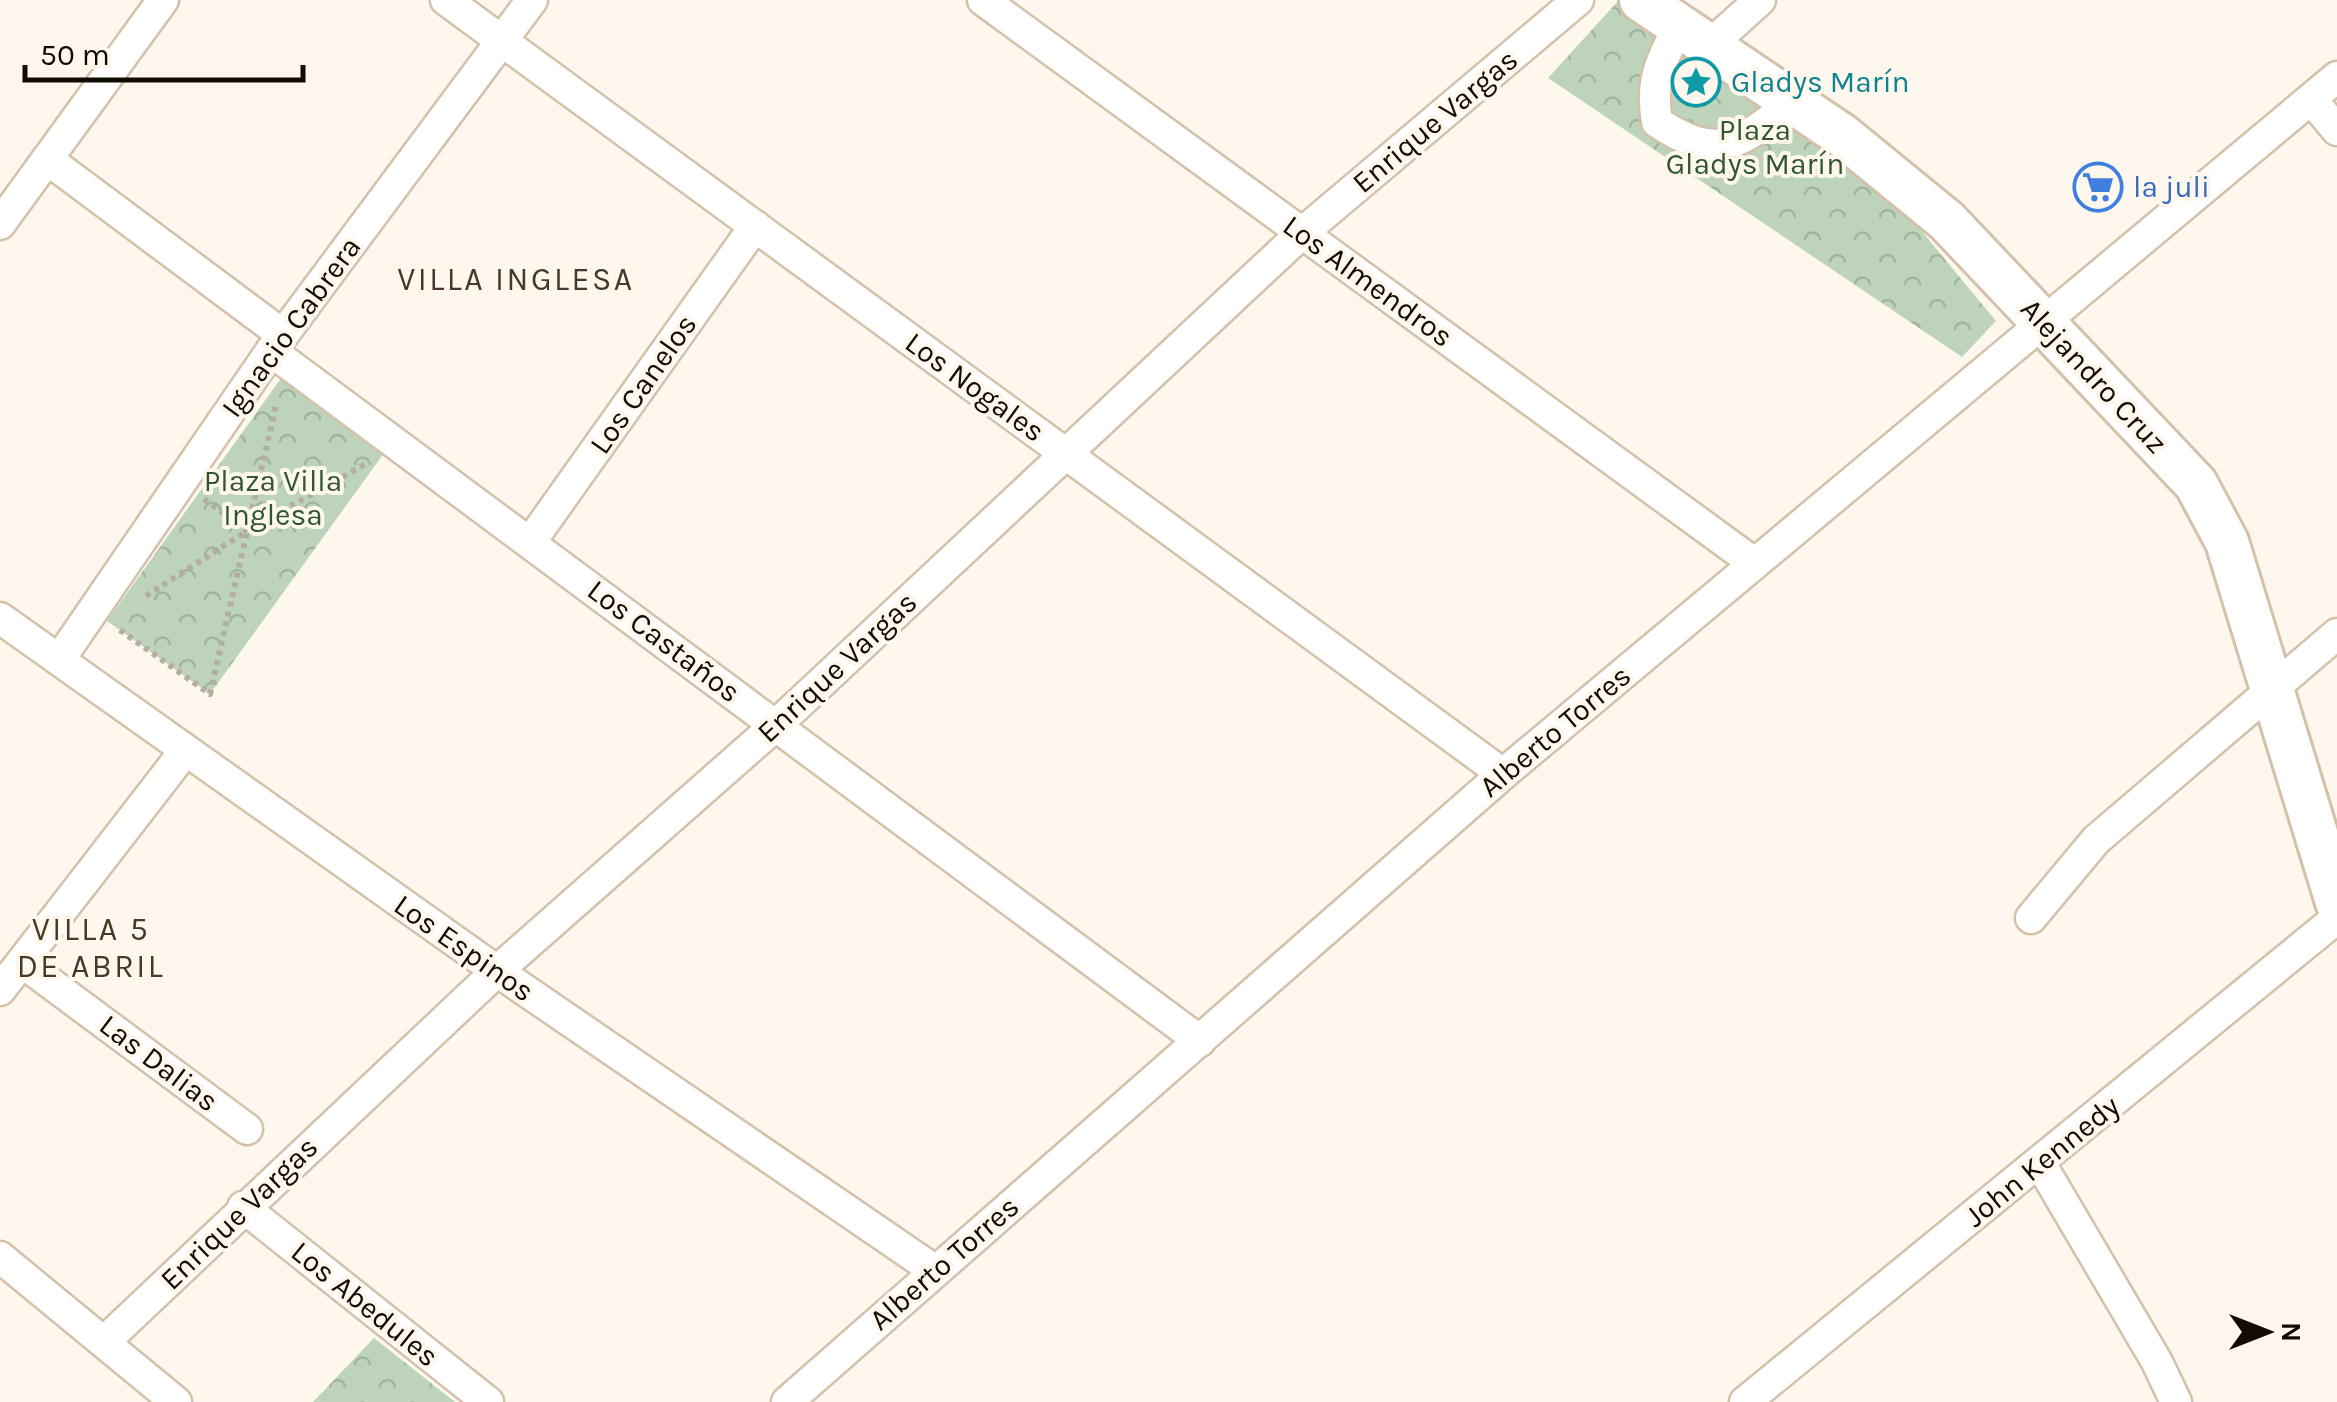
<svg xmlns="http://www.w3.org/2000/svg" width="2337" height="1402" font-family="Karla,sans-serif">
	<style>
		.park { fill: url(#park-crowns) }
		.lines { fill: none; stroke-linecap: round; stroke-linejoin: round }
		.minor-casing { stroke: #d4c1aa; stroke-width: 35 }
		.secondary-casing { stroke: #d4c1aa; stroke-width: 48 }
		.path { stroke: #b4ada4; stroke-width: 6; stroke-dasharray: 5 5; stroke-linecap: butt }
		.minor { stroke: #fff; stroke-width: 30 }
		.secondary { stroke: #fff; stroke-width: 42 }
		.labels { text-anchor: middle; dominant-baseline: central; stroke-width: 8; stroke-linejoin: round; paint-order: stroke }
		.culture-label { font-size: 30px; fill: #0d838f; stroke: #fef7ed; text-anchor: start }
		.street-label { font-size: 30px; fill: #110b04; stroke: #fef7ed }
		.park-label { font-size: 30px; fill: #32572e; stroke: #fef7ed }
		.shop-label { font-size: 30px; fill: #366cbe; stroke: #fef7ed; text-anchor: start }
		.neighbourhood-label { font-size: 32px; letter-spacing: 2.5px; fill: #473925; stroke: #fef7ed }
	</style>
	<defs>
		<pattern id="park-crowns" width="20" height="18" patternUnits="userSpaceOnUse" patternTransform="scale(2.5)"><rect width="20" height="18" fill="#bdd4ba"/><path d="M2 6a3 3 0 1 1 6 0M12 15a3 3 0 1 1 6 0" fill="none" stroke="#a1b59e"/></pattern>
	</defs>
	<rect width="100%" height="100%" fill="#fef7ed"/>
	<g class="park">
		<path d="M1619,0H1641L1843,136L1996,321L1962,357L1548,78Z"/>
		<path d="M282,377L384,453L210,694L107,621Z"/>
		<path d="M374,1338L455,1402H313Z"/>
	</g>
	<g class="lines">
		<g class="minor-casing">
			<g id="minor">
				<path d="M446,0L1503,774"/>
				<path d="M983,0L1754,563"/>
				<path d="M1680,25C1660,61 1650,82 1657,122C1720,164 1740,142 1794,102"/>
				<path d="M1710,45L1760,0"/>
				<path d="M2311,99L2337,130"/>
				<path d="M47,159L283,335"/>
				<path d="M0,224L163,0"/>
				<path d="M271,351L1200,1041"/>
				<path d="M531,541L755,226"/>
				<path d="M0,618L497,971L934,1270"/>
				<path d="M59,660L271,351L532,0"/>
				<path d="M2031,918L2096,840L2337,634"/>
				<path d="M22,962L247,1129"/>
				<path d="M0,990L185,751"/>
				<path d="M2040,1163L2157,1362L2176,1402"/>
				<path d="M243,1207L488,1402"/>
				<path d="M0,1257L176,1402"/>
				<path d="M104,1342L497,971L775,726L1302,233L1578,0"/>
				<path d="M787,1402L1503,774L2337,77"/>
				<path d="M1745,1402L2337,918"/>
			</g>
		</g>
		<g class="secondary-casing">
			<path id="secondary" d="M1641,0L1843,136L1947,221L2196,484L2227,542L2337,902"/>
		</g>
		<g class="path">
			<path d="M204,499L247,531"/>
			<path d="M146,596L247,531L367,463"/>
			<path d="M120,630L210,694L276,405"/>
		</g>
		<use href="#minor" class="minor"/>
		<use href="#secondary" class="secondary"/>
	</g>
	<defs>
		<g id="sight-ring" transform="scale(2.5)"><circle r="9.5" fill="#fef7ed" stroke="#0f9aa8" stroke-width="1.5"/><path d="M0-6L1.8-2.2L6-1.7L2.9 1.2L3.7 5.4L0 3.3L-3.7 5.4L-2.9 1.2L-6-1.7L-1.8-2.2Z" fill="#0f9aa8"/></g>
		<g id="supermarket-ring" transform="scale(2.5)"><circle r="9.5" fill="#fef7ed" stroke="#3f7fe0" stroke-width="1.5"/><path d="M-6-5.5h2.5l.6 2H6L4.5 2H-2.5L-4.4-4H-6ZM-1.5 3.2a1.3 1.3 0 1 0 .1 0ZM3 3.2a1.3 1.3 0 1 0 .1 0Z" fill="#3f7fe0"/></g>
	</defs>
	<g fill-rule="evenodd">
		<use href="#sight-ring" x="1696" y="82"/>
		<use href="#supermarket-ring" x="2098" y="187"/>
	</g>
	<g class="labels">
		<g class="culture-label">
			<text x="1731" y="82">Gladys Marín</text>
		</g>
		<g class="street-label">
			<text transform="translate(1435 121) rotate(-40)">Enrique Vargas</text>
			<text transform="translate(1368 281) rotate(36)">Los Almendros</text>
			<text transform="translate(291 327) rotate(-54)">Ignacio Cabrera</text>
			<text transform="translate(2094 376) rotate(47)">Alejandro Cruz</text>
			<text transform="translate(643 384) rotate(-55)">Los Canelos</text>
			<text transform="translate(975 387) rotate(36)">Los Nogales</text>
			<text transform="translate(664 641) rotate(37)">Los Castaños</text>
			<text transform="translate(837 667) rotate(-43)">Enrique Vargas</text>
			<text transform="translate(1555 731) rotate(-40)">Alberto Torres</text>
			<text transform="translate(464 948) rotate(35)">Los Espinos</text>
			<text transform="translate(159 1063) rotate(37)">Las Dalias</text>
			<text transform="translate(2042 1161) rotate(-39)">John Kennedy</text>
			<text transform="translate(239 1213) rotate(-44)">Enrique Vargas</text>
			<text transform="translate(944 1263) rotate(-41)">Alberto Torres</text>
			<text transform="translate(365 1304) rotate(39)">Los Abedules</text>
		</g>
		<g class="park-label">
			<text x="1755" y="130">Plaza<tspan x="1755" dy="34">Gladys Marín</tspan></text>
			<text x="273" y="481">Plaza Villa<tspan x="273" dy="34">Inglesa</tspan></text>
		</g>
		<g class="shop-label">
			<text x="2133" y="187">la juli</text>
		</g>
		<g class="neighbourhood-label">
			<text x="516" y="279">VILLA INGLESA</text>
			<text x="91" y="929">VILLA 5<tspan x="91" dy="37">DE ABRIL</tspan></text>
		</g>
	</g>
	<g transform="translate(2267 1332) rotate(90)" stroke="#fef7ed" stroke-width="8" paint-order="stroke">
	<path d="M0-8L18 38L0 25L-18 38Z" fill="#110b04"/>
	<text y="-15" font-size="28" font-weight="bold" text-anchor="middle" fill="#110b04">N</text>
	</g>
	<path d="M25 65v15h278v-15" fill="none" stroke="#110b04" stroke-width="5"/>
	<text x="40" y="65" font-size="30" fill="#110b04" stroke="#fef7ed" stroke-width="8" paint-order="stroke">50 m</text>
</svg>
